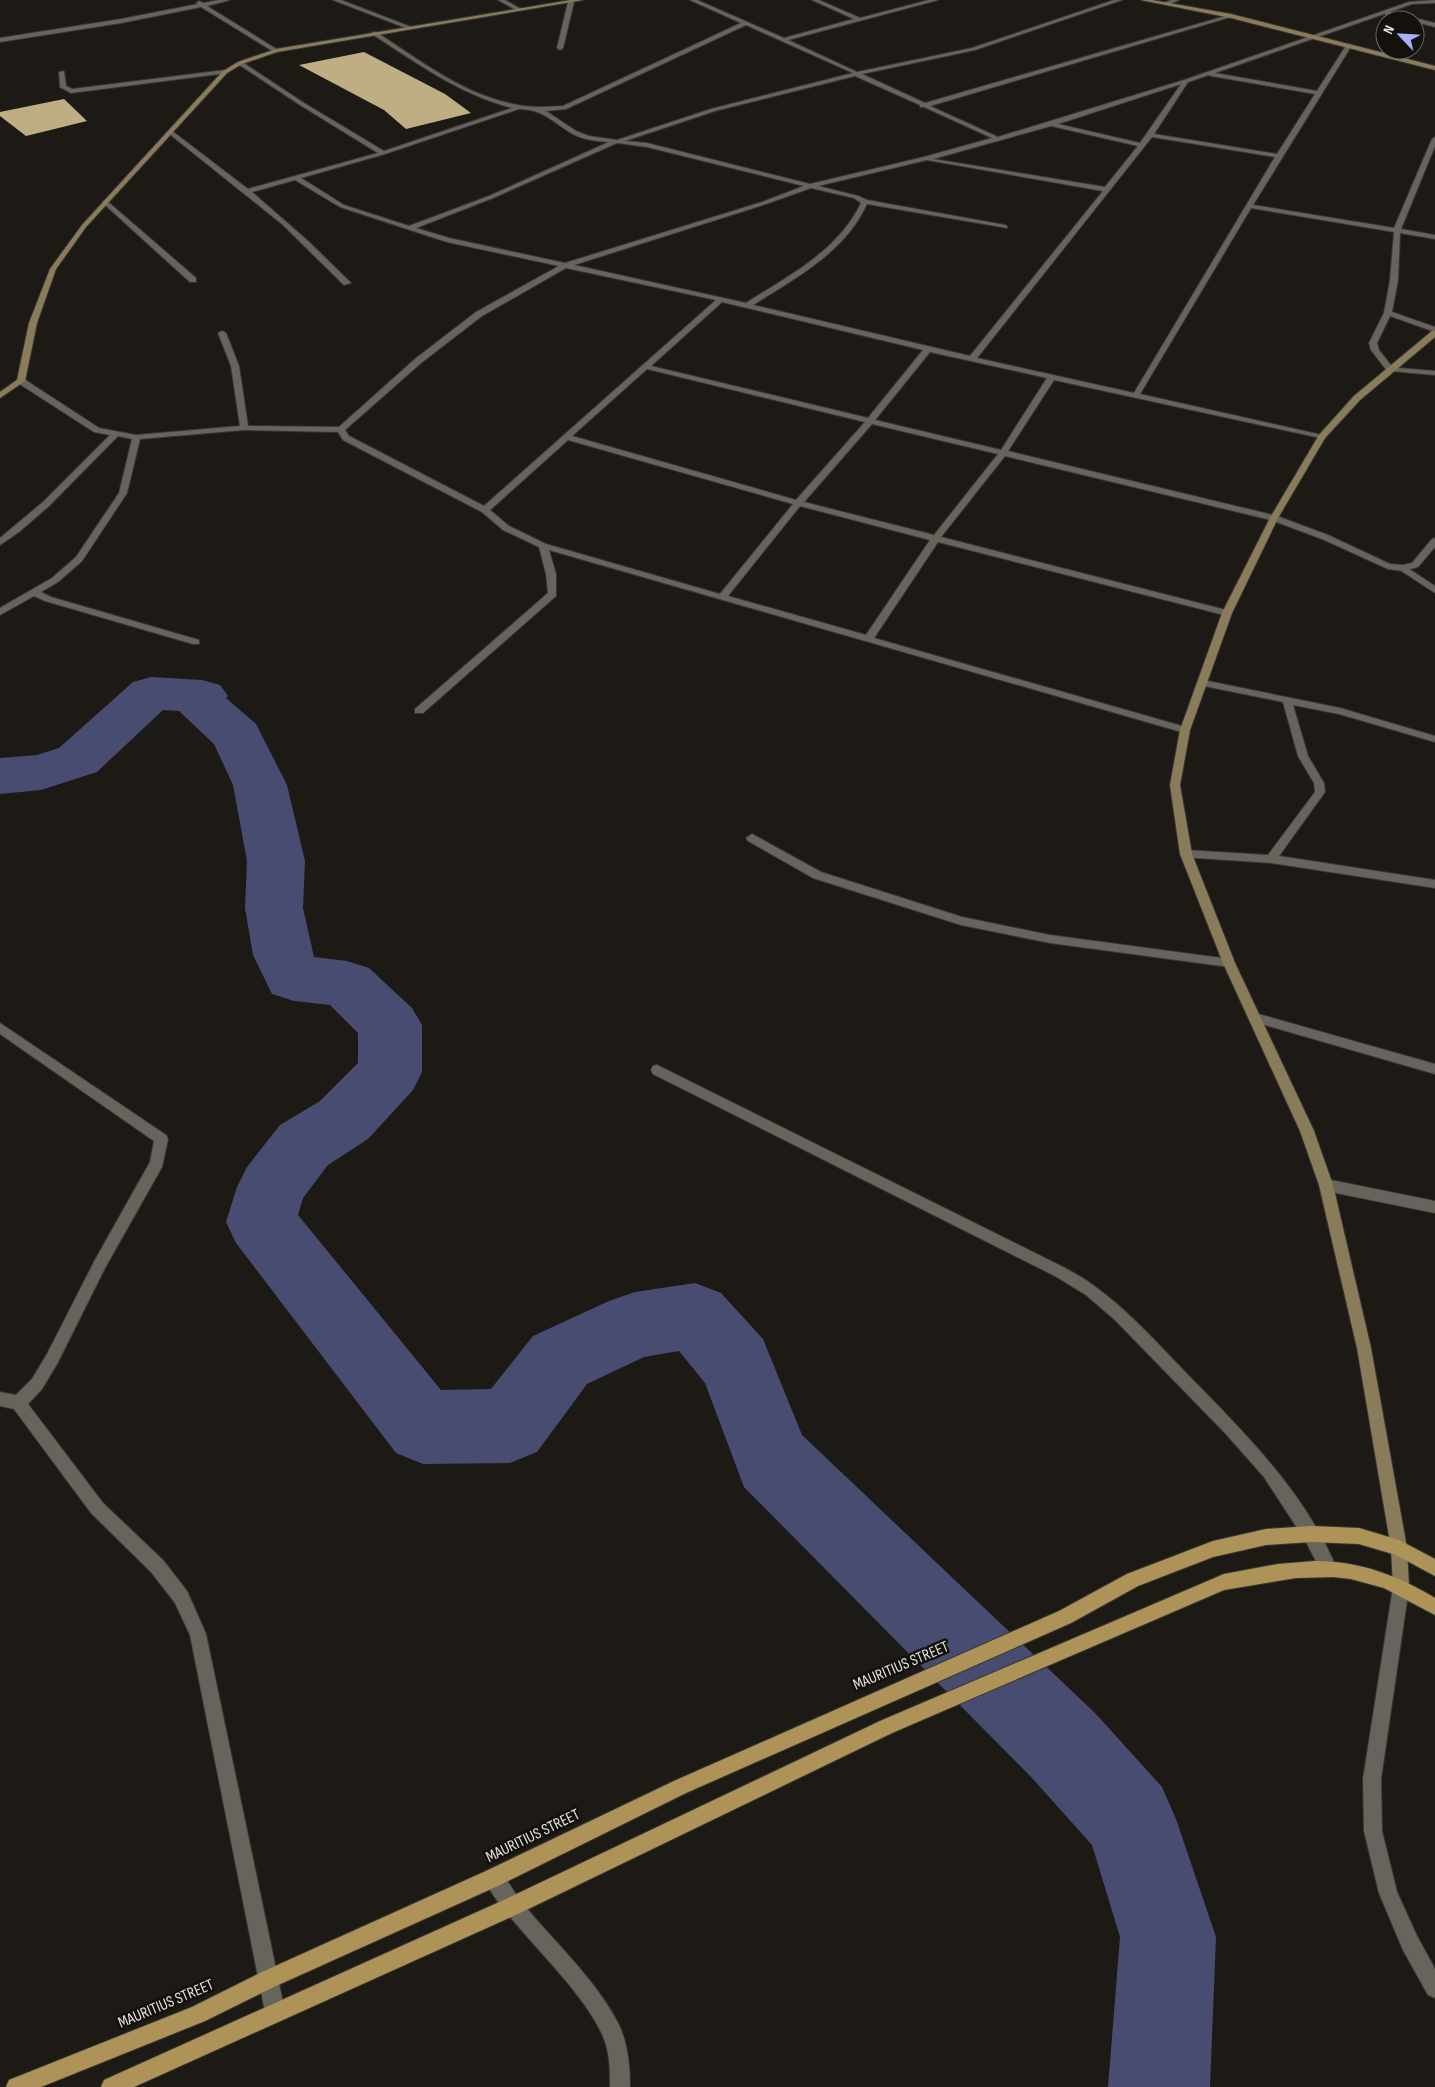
<svg xmlns="http://www.w3.org/2000/svg" width="1435" height="2087" font-family="'Sofia Sans Condensed',sans-serif">
	<style>
		.lines { fill: none; stroke-linecap: round; stroke-linejoin: round }
		.river { fill: #484c70; fill-rule: evenodd }
		.building { fill: #bfad83 }
		.lane-casing { stroke: #383734; stroke-width: 2 }
		.street-casing { stroke: #383734; stroke-width: 2 }
		.secondary-casing { stroke: #383734; stroke-width: 2 }
		.primary-casing { stroke: #383734; stroke-width: 2 }
		.lane { fill: #67635d; fill-rule: evenodd }
		.street { fill: #67635d; fill-rule: evenodd }
		.secondary { fill: #8a7b5a; fill-rule: evenodd }
		.primary { fill: #ad9357; fill-rule: evenodd }
		.labels { text-anchor: middle; dominant-baseline: central; stroke-width: 5; stroke-linejoin: round; paint-order: stroke }
		.near-street-label { font-size: 16px; fill: #e7e5e1; stroke: #14110c }
	</style>
	<rect width="100%" height="100%" fill="#1d1a15"/>
	<g class="lines">
		<path class="river" d="M151,677L202,680L220,685L228,696L226,698L256,724L287,785L305,861L303,908L314,957L347,961L369,968L412,1008L422,1025V1072L413,1090L368,1139L328,1165L303,1198L298,1215L441,1390L491,1389L533,1336L609,1301L635,1292L695,1283L721,1293L763,1339L802,1435L1096,1714L1162,1787L1176,1819L1216,1937L1210,2087H1108L1120,1937L1092,1845L1032,1778L744,1487L705,1383L679,1351L644,1357L587,1384L537,1452L510,1463L423,1464L396,1453L236,1243L226,1222L237,1187L247,1167L280,1125L320,1101L358,1063V1033L330,1005L294,1001L272,994L253,955L245,908L247,861L233,785L214,744L179,711L163,710L97,772L41,790L0,794V758L37,755L59,748L133,682Z"/>
	</g>
	<g class="building">
		<path d="M364,52L445,94L471,113L406,129L384,110L299,65Z"/>
		<path d="M64,99L87,121L26,136L0,116V112Z"/>
	</g>
	<g class="lines">
		<g class="lane-casing">
			<g id="lane">
				<path d="M1387,367L1435,371V375L1390,371L1386,369Z"/>
				<path d="M1403,565L1435,586V593L1400,570V566Z"/>
				<path d="M1401,1579L1407,1581L1409,1587L1381,1779L1382,1831L1397,1892L1417,1936L1435,1969V1998L1428,1995L1403,1950L1379,1893L1364,1831L1363,1779L1393,1587L1395,1581Z"/>
			</g>
		</g>
		<g class="street-casing">
			<g id="street">
				<path d="M219,0H230L207,6L278,50V52H274L201,7L121,23L0,42V38L121,19L198,4L196,3L199,1L203,3Z"/>
				<path d="M333,0H341L411,27L406,28Z"/>
				<path d="M498,0H505L521,9L516,10Z"/>
				<path d="M571,0L574,2L563,48L560,50L557,48L568,2Z"/>
				<path d="M690,0H697L784,38L854,19L812,0H819L860,18L929,0H938L788,40L857,72L972,48L1114,0H1122L975,50L862,74L925,103L1229,15L1234,16L930,106L998,137L1184,80L1409,2L1435,0V3L1412,4L1390,12L1435,23V27L1384,14L1215,73L1317,91L1347,44L1352,45L1253,205L1394,228L1432,139L1435,137V146L1401,229L1435,235V239L1400,233L1398,280L1392,312L1435,327V332L1390,316L1377,343L1379,350L1394,369L1393,371H1387L1371,350L1369,343L1384,313L1390,280L1394,232L1251,208L1140,394L1322,435H1325V439L1054,380L1008,451L1277,516L1328,535L1390,564L1403,565L1412,563L1432,539L1435,538V547L1418,567L1403,571L1388,569L1322,539L1271,520L1005,456L941,537L1230,611V615H1224L938,542L874,638L1189,728V732L1185,733L549,550L556,574V596L423,713H415V709L548,593L546,574L539,547L503,530L482,512L343,440L338,432L244,430L140,439L127,493L82,561L58,582L41,592L51,597L199,640V644H193L45,601L34,596L0,615V608L52,578L76,557L119,493L132,439L118,436L49,506L19,532L0,545V538L43,502L110,435L94,432L18,383V379H24L99,428L136,435L240,426L231,366L218,333L222,331L226,333L239,366L248,426L339,427L415,359L476,312L559,266L447,242L407,229L340,207L295,180L252,192L308,241L351,283L344,285L282,224L167,132L172,131L248,189L378,153L300,105L238,64V62H242L304,103L384,151L512,108C459,94 417,63 372,34V32H376C418,59 462,94 513,104C529,108 546,107 563,106L741,23ZM746,25L853,73L711,109L617,140L589,136L576,131L546,111L566,109ZM1209,75L1211,76L1315,94L1277,154L1154,134L1188,82ZM855,76L920,105V107H924L992,138L924,157L810,184L647,143L625,141L715,111ZM1181,84L1140,143L1058,124ZM519,109C544,110 550,120 571,133C583,140 595,141 609,142L489,196L409,226L344,205L301,178L385,154ZM1051,126L1138,146L1105,187L933,159ZM1152,137L1275,157L1134,393L977,358ZM617,143L647,147L804,186L762,202L565,263L449,238L416,228L493,198ZM927,160L1103,191L970,356L753,305C797,277 844,253 867,204L1007,228V226L1005,225L867,200L858,196L818,186ZM811,188L854,198L861,203C838,251 790,275 746,303L574,265L766,204ZM566,268L716,300L484,506L349,436L345,430L421,363L482,316ZM722,302L923,350L868,418L651,366ZM930,352L1047,378L1001,450L875,420ZM647,369L865,422L796,500L572,436ZM872,424L998,454L934,535L804,502ZM568,440L793,504L720,594L546,544L509,526L490,510ZM800,506L930,540L866,635L728,596Z"/>
				<path d="M1171,0H1179L1167,5L1164,3Z"/>
				<path d="M225,70L227,73L71,93L60,87L59,72L64,71L66,86L72,89Z"/>
				<path d="M103,201H107L196,278V282H190L103,203Z"/>
				<path d="M1203,680L1340,708L1435,736V742L1339,714L1293,705L1308,756L1324,783L1325,792L1279,856L1435,880V888L1271,863L1182,857L1180,854L1186,850L1268,855L1315,792L1314,783L1298,756L1283,702L1199,685V681Z"/>
				<path d="M752,834L821,872L962,917L1050,935L1229,959L1235,963L1229,967L1050,943L961,925L813,878L748,841L746,838Z"/>
				<path d="M1255,1013L1435,1064V1074L1251,1021L1249,1018Z"/>
				<path d="M0,1023L166,1135L168,1139L162,1167L105,1268L57,1364L42,1389L28,1404L103,1503L163,1560L187,1591L206,1634L285,2012L282,2019L275,2022L268,2019L265,2012L190,1635L175,1603L151,1572L91,1513L14,1409L0,1406V1392L16,1395L32,1379L47,1354L95,1260L150,1162L154,1141L0,1034Z"/>
				<path d="M657,1065L1065,1268C1076,1274 1087,1280 1097,1288C1132,1314 1160,1346 1190,1377C1246,1434 1306,1494 1337,1569L1335,1575L1329,1577L1323,1575L1305,1540L1264,1477L1225,1433L1115,1320L1086,1295L1055,1276L653,1074L651,1070L653,1066Z"/>
				<path d="M1326,1179L1435,1201V1213L1326,1191L1321,1189L1319,1185L1321,1181Z"/>
				<path d="M493,1869C506,1874 512,1890 520,1900C553,1941 594,1977 618,2023C628,2043 630,2065 630,2087H610C610,2069 610,2051 602,2034C585,1997 544,1957 517,1925C505,1911 491,1895 484,1878L486,1871Z"/>
			</g>
		</g>
		<g class="secondary-casing">
			<g id="secondary">
				<path d="M571,0H583L277,52L242,64L227,73L86,227L56,269L37,323L25,381L0,398V392L17,380L29,323L50,269L82,225L223,71L238,62L276,49Z"/>
				<path d="M1141,0H1152L1231,14L1435,66V70L1231,18Z"/>
				<path d="M1432,331H1435V337L1360,400L1325,438L1278,518L1232,613L1190,730L1180,785L1192,854L1235,963L1314,1131L1333,1185L1371,1348L1407,1548L1409,1587L1407,1593L1401,1595L1395,1593L1393,1587L1391,1548L1357,1348L1319,1185L1300,1131L1223,963L1180,854L1170,785L1180,730L1222,613L1270,518L1319,435L1354,396Z"/>
			</g>
		</g>
		<g class="primary-casing">
			<g id="primary">
				<path d="M1311,1526L1359,1528L1399,1540L1435,1559V1576L1396,1555L1359,1544L1311,1542L1266,1545L1213,1557L1138,1586L1071,1623L686,1793L500,1885L276,1986L205,2021L41,2087H6L9,2080L192,2007L262,1972L486,1871L674,1781L1059,1611L1127,1574L1213,1541L1266,1529Z"/>
				<path d="M1315,1561C1359,1561 1397,1575 1435,1598V1615L1384,1588L1351,1579L1333,1577L1296,1578L1224,1590L892,1733L520,1913L134,2087H101L104,2080L506,1899L880,1721L1224,1574L1278,1564Z"/>
			</g>
		</g>
		<use href="#lane" class="lane"/>
		<use href="#street" class="street"/>
		<use href="#secondary" class="secondary"/>
		<use href="#primary" class="primary"/>
	</g>
	<g class="labels">
		<g class="near-street-label">
			<text transform="translate(901 1666) rotate(-23)">MAURITIUS STREET</text>
			<text transform="translate(533 1836) rotate(-26)">MAURITIUS STREET</text>
			<text transform="translate(166 2004) rotate(-23)">MAURITIUS STREET</text>
		</g>
	</g>
	<g transform="translate(1400 35) rotate(295)"><circle r="24" fill="#14110c" stroke="#686661"/>
	<path d="M0-4L9 19L0 12L-9 19Z" fill="#a8b0fc"/>
	<text y="-8" font-size="14" font-weight="bold" text-anchor="middle" fill="#e7e5e1">N</text>
	</g>
</svg>
